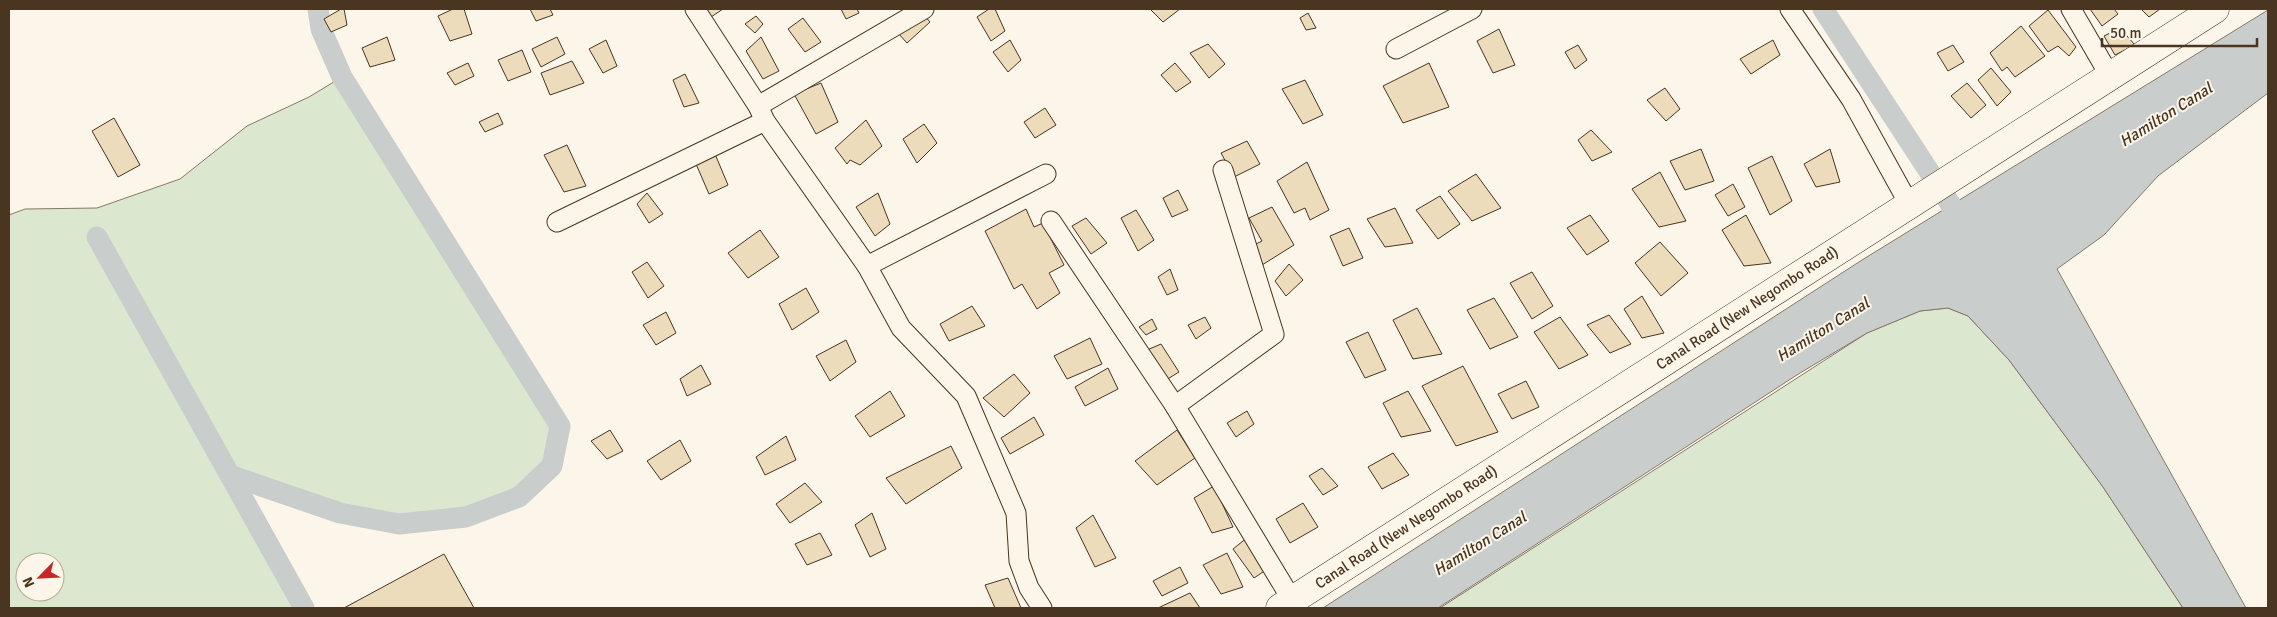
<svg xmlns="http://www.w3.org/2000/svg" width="2277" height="617" font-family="Signika,sans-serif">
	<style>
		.green { fill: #dce7d0; stroke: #887966; fill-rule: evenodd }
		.water { fill: #c9cecd; stroke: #887966 }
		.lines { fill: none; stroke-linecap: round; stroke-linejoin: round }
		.canal { stroke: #c9cecd; stroke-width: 21 }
		.building { fill: #ecdcbc; stroke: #4a3520 }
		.street-casing { stroke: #4a3520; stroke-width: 21 }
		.primary-casing { stroke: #4a3520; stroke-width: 29 }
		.street { stroke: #fbf6e9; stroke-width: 19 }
		.primary { stroke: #fbf6e9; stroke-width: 28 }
		.labels { text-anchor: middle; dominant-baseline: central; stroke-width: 4; stroke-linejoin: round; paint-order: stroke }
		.street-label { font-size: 15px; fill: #4a3520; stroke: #fbf6e9 }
		.water-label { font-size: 16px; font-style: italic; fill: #4a3520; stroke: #fbf6e9 }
	</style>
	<rect width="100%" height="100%" fill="#fbf6e9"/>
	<g class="green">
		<path d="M342,77L560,426L552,466L519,497L466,517L399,524L340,513L232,476L304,608H9V215L25,209L97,208L180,179L247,126L309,97ZM25,562H55V592H25Z"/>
		<path d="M1948,308L1968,316L2009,360L2103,487L2183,608H1440L1867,333L1920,311Z"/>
	</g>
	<path class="water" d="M2268,10V93L2158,176L2104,235L2057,269L2246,608H2183L2103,487L2009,360L1968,316L1948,308L1920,311L1867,333L1800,373L1438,608H1323L1862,260Z"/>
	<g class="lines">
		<g class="canal">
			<path d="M1823,9L1966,228"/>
			<path d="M97,237L304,608"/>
			<path d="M232,476L340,513L399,524L466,517L519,497L552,466L560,426L342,77L321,29L318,9"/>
		</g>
	</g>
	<g class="building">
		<path d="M341,9H344L347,25L331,32L324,19Z"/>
		<path d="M453,9H464L472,34L450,41L438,16Z"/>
		<path d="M530,9H550L553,15L536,21Z"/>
		<path d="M705,9H723L711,17Z"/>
		<path d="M841,9H857L859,13L846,19Z"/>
		<path d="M989,9H995L1005,31L991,41L977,17Z"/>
		<path d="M1150,9H1180L1163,22Z"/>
		<path d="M2090,9H2114L2118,14L2102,26Z"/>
		<path d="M2141,9H2160L2149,17Z"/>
		<path d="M2048,10L2076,47L2069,56L2058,46L2048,52L2029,26Z"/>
		<path d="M1308,13L1316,28L1306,30L1300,18Z"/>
		<path d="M924,15L930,22L907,43L897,32Z"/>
		<path d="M756,16L763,24L755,33L745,24Z"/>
		<path d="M803,18L821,42L805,52L788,29Z"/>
		<path d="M2021,26L2045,56L2015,77L2007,67L2002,71L1990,53Z"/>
		<path d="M2120,28L2135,45L2115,55L2104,36Z"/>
		<path d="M1499,29L1515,65L1493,73L1477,41Z"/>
		<path d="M387,37L395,60L370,67L362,48Z"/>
		<path d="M557,37L565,54L541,67L532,49Z"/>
		<path d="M761,37L779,71L763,79L746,51Z"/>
		<path d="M606,40L617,66L603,73L589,49Z"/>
		<path d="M1010,40L1021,60L1008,72L993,52Z"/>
		<path d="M1773,40L1780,55L1751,74L1740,59Z"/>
		<path d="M1208,44L1225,64L1209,78L1190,53Z"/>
		<path d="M1578,45L1587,60L1575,69L1565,52Z"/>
		<path d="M1953,45L1964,62L1948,71L1937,53Z"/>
		<path d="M522,50L531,72L508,81L498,60Z"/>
		<path d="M572,61L584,83L550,95L541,73Z"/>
		<path d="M468,63L474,76L455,85L447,73Z"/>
		<path d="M1175,63L1191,82L1176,92L1161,75Z"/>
		<path d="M1429,63L1449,107L1403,123L1383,86Z"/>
		<path d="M1991,68L2011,92L1997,106L1978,80Z"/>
		<path d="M685,74L699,103L684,107L673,80Z"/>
		<path d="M1305,80L1323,115L1303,124L1282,89Z"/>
		<path d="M821,83L838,122L816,134L794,94Z"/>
		<path d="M1967,83L1986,105L1971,118L1951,96Z"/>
		<path d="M1665,88L1680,109L1666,121L1647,100Z"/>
		<path d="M1045,108L1056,125L1035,138L1024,122Z"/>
		<path d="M498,113L503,124L485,132L479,122Z"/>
		<path d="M114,118L140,165L118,177L92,131Z"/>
		<path d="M866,120L882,146L860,165L850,160L847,164L835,148Z"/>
		<path d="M924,124L937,143L917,163L903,139Z"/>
		<path d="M1591,130L1612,152L1592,161L1578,140Z"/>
		<path d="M1247,141L1260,164L1234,177L1221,153Z"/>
		<path d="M567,145L586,186L564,192L544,155Z"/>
		<path d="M1701,149L1714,181L1685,190L1670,161Z"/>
		<path d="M1830,149L1840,182L1816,187L1804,164Z"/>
		<path d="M715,154L728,185L709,194L696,164Z"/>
		<path d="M1772,156L1792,201L1770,215L1748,168Z"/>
		<path d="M1307,162L1329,210L1310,220L1305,208L1294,213L1277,181Z"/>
		<path d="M1660,172L1686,221L1659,227L1632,189Z"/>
		<path d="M1476,174L1501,208L1472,221L1448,191Z"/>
		<path d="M1733,184L1745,207L1728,216L1715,195Z"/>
		<path d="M1178,190L1188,210L1172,217L1163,198Z"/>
		<path d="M647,193L663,214L649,223L637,204Z"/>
		<path d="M878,193L890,224L875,236L856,207Z"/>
		<path d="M1440,196L1460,224L1438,239L1416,210Z"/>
		<path d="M1272,207L1294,245L1262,265L1252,246L1262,241L1249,218Z"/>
		<path d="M1395,208L1413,243L1385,247L1367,219Z"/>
		<path d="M1026,209L1034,227L1043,223L1064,265L1049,273L1060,293L1037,309L1022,284L1014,289L985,231Z"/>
		<path d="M1136,210L1154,240L1138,251L1121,218Z"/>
		<path d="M1590,215L1609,241L1587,255L1567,228Z"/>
		<path d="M1746,215L1771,263L1744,266L1722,230Z"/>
		<path d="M1086,218L1107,243L1091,254L1072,226Z"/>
		<path d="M1349,228L1363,258L1343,266L1330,236Z"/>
		<path d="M760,230L779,257L748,278L728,253Z"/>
		<path d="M1660,242L1688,273L1661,296L1635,263Z"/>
		<path d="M647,262L664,286L648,298L632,272Z"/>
		<path d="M1289,264L1303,280L1286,296L1275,281Z"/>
		<path d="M1170,269L1178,290L1167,295L1158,277Z"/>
		<path d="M1532,272L1553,306L1532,319L1510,283Z"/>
		<path d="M806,288L819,312L792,330L779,304Z"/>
		<path d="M1642,296L1664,333L1642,338L1624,309Z"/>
		<path d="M1494,298L1518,337L1490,349L1467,310Z"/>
		<path d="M972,306L985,326L949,341L940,324Z"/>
		<path d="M1417,308L1442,354L1413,359L1393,320Z"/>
		<path d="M666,312L676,333L656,345L643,325Z"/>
		<path d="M1609,315L1631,344L1610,353L1587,325Z"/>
		<path d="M1205,317L1211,328L1196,339L1188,325Z"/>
		<path d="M1560,317L1588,355L1559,369L1534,332Z"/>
		<path d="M1152,319L1157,329L1146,335L1139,327Z"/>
		<path d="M1368,332L1386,370L1365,378L1346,342Z"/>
		<path d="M1090,338L1102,364L1067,379L1054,356Z"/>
		<path d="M846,340L856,362L830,381L816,356Z"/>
		<path d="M1161,344L1179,372L1166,380L1147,350Z"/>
		<path d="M701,365L711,384L687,396L680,379Z"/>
		<path d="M1463,366L1498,432L1456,446L1422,386Z"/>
		<path d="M1108,368L1118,389L1085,406L1075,387Z"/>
		<path d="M1014,374L1030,393L1004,417L983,398Z"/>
		<path d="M1526,381L1539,407L1512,419L1498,394Z"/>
		<path d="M890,391L905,416L870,437L855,416Z"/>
		<path d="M1408,391L1431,431L1401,437L1383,403Z"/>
		<path d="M1247,411L1254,424L1236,437L1227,423Z"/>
		<path d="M1034,417L1044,435L1010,454L1001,438Z"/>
		<path d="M610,430L623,451L607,459L591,441Z"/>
		<path d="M1177,430L1195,458L1157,485L1135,461Z"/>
		<path d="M786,436L796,460L765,475L756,457Z"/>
		<path d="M680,440L691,461L661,480L647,461Z"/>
		<path d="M951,446L962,468L906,504L886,478Z"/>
		<path d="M1393,453L1409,475L1382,489L1368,467Z"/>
		<path d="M1322,468L1338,486L1323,495L1309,476Z"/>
		<path d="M805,483L822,502L790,523L776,504Z"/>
		<path d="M1214,486L1233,527L1212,533L1194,498Z"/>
		<path d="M1303,503L1318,527L1290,543L1276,519Z"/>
		<path d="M872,513L886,549L870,557L855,525Z"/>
		<path d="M1093,515L1116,558L1095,567L1076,528Z"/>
		<path d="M820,533L832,555L807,565L795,544Z"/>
		<path d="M1248,537L1266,570L1254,578L1233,549Z"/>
		<path d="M1227,553L1243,587L1221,594L1203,565Z"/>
		<path d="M444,554L474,608H344Z"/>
		<path d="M1180,567L1188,583L1162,596L1153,581Z"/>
		<path d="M1008,578L1021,608H995L985,585Z"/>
		<path d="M1190,593L1200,608H1158Z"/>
	</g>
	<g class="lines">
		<g class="street-casing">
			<g id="street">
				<path d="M695,9L758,106L765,121L867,266L901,328L966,396L1016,513L1019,561L1029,588L1042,608"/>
				<path d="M1790,9L1851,99L1909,204"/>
				<path d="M2071,9L2110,76"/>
				<path d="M1396,49L1472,9"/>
				<path d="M758,106L924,9"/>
				<path d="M1051,221L1175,406L1292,600"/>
				<path d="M557,222L765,121"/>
				<path d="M867,266L1046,174"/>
				<path d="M1175,406L1274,334L1223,170"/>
			</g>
		</g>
		<g class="primary-casing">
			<path id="primary" d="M1280,608L2215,9"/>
		</g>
		<use href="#street" class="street"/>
		<use href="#primary" class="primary"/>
	</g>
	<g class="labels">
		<g class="street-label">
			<text transform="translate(1747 308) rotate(-33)">Canal Road (New Negombo Road)</text>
			<text transform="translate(1406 527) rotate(-33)">Canal Road (New Negombo Road)</text>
		</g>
		<g class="water-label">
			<text transform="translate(2166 115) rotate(-32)">Hamilton Canal</text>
			<text transform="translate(1823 330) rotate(-32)">Hamilton Canal</text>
			<text transform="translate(1480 544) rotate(-32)">Hamilton Canal</text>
		</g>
	</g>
	<rect width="2277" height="617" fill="none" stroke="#4a3520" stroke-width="20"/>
	<g transform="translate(40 577) rotate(246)"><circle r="24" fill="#fbf6e9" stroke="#b4a999"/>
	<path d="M0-4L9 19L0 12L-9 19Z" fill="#c62828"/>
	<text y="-8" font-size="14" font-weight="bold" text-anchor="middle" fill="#4a3520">N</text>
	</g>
	<path d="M2102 38v8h155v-8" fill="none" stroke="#4a3520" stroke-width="2.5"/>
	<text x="2110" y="38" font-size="15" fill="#4a3520" stroke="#fbf6e9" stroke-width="4" paint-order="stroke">50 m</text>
</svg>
